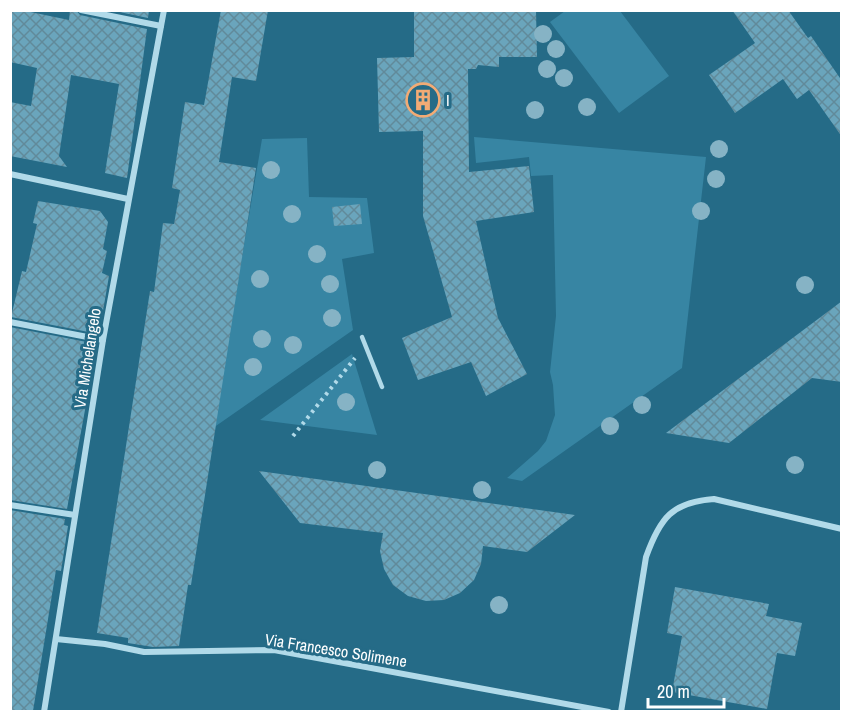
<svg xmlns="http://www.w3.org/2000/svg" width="852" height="722" font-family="'Archivo Narrow',sans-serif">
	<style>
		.grass { fill: #3785a3 }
		.building { fill: url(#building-cross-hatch) }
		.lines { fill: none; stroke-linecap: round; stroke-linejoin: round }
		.path { stroke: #b1dae9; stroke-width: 4; stroke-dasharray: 3 4.5; stroke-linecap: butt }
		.service { stroke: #b1dae9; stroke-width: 4.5 }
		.minor { stroke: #b1dae9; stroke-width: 6 }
		.tree { fill: #86b3c5 }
		.labels { text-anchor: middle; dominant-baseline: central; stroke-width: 6; stroke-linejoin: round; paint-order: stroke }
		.poi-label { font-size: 16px; fill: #fff; stroke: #256b87; text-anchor: start }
		.street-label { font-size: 16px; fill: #fff; stroke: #256b87 }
	</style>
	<defs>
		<pattern id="building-cross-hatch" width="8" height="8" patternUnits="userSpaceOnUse" patternTransform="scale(1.5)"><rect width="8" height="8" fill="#6aa5bc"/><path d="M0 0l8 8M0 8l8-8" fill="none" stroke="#618a9a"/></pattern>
	</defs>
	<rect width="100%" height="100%" fill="#256b87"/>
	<g class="grass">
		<path d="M565,11H620L669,76L619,113L550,22Z"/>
		<path d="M474,137L706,157L682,368L522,481L507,478L538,451L546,441L555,415L553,385L550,372L556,316L553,175L531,176L529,157L476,163Z"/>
		<path d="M307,138L309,197L367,198L374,253L342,259L353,330L213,428L262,139Z"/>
		<path d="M352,354L377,435L260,420Z"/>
	</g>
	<g class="building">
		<path d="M10,10H21L69,20L70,10H76L80,15L147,29L127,178L105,173L119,84L71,75L59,156L67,167L10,156V102L31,106L37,68L10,62Z"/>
		<path d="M110,10H149L148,18Z"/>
		<path d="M221,10H268L256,81L232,77L219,162L256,168L191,585H188L179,646L153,647L128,643V638L97,633L150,291L154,292L163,223L174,224L180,190L172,188L185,102L204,105Z"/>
		<path d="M414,10H536L537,57H499V67L478,65L476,69H468L469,172L529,166L534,212L476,221L498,318L527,374L486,396L471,362L418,380L402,338L452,317L423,216V131L379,132L377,58L414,57Z"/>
		<path d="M732,10H788L808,38L811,36L842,81V137L809,90L797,99L783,79L735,113L709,75L755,43Z"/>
		<path d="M38,201L100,211L108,222L103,249L107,251L102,273L109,276L99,334L11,317L22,271L26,272L37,224L33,223Z"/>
		<path d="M360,204L362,224L334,226L332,207Z"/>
		<path d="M842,301V382L812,378L729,443L666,433Z"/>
		<path d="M10,327L97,344L67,509L10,500Z"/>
		<path d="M259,471L575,515L527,552L483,546L481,564L474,580L460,593L444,600L426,601L408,596L393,585L384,569L380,551L383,533L300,523Z"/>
		<path d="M10,510L65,519L64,525L68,526L61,571L56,570L33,711H10Z"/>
		<path d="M675,587L769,604L766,616L802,623L795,656L777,653L767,709L672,692L682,636L667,633Z"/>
	</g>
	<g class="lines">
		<path class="path" d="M293,436L355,358"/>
		<path class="service" d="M362,337L382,387"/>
		<g class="minor">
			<path d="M81,10L161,26"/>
			<path d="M10,174L128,199"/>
			<path d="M10,322L103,340"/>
			<path d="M10,505L75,515"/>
			<path d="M56,639L105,644L144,652L274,650L609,712"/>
			<path d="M44,712L103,340L164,10"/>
			<path d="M621,712L646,557C660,518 672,502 714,499L842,529"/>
		</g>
	</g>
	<g class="tree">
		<circle cx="543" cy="34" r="9"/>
		<circle cx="556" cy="49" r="9"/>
		<circle cx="547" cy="69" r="9"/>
		<circle cx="564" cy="78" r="9"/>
		<circle cx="587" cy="107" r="9"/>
		<circle cx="535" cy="110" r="9"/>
		<circle cx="719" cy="149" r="9"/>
		<circle cx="271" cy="170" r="9"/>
		<circle cx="716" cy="179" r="9"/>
		<circle cx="701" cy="211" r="9"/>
		<circle cx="292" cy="214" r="9"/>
		<circle cx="317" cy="254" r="9"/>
		<circle cx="260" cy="279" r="9"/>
		<circle cx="330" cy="284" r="9"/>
		<circle cx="805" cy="285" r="9"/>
		<circle cx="332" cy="318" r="9"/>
		<circle cx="262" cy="339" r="9"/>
		<circle cx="293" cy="345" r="9"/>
		<circle cx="253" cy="367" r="9"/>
		<circle cx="346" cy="402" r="9"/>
		<circle cx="642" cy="405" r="9"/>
		<circle cx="610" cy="426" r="9"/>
		<circle cx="795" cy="465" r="9"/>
		<circle cx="377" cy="470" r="9"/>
		<circle cx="482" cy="490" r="9"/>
		<circle cx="499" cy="605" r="9"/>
	</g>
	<defs>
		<g id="building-ring" transform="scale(1.725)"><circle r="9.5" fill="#256b87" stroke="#f2ab75" stroke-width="1.5"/><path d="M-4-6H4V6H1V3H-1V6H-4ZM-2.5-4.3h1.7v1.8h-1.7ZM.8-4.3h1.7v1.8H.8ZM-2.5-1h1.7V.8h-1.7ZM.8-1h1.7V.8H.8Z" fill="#f2ab75"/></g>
	</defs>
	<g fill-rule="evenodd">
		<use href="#building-ring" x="423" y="100"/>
	</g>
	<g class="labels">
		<g class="poi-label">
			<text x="446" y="100">I</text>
		</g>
		<g class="street-label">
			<text transform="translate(87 358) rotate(-81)">Via Michelangelo</text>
			<text transform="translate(336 650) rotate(9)">Via Francesco Solimene</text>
		</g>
	</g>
	<rect width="852" height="722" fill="none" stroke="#ffffff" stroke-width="24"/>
	<path d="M648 698v9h76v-9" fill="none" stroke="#ffffff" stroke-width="3"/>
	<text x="657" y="698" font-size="18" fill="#ffffff" stroke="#256b87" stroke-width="4.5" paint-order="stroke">20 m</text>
</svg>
